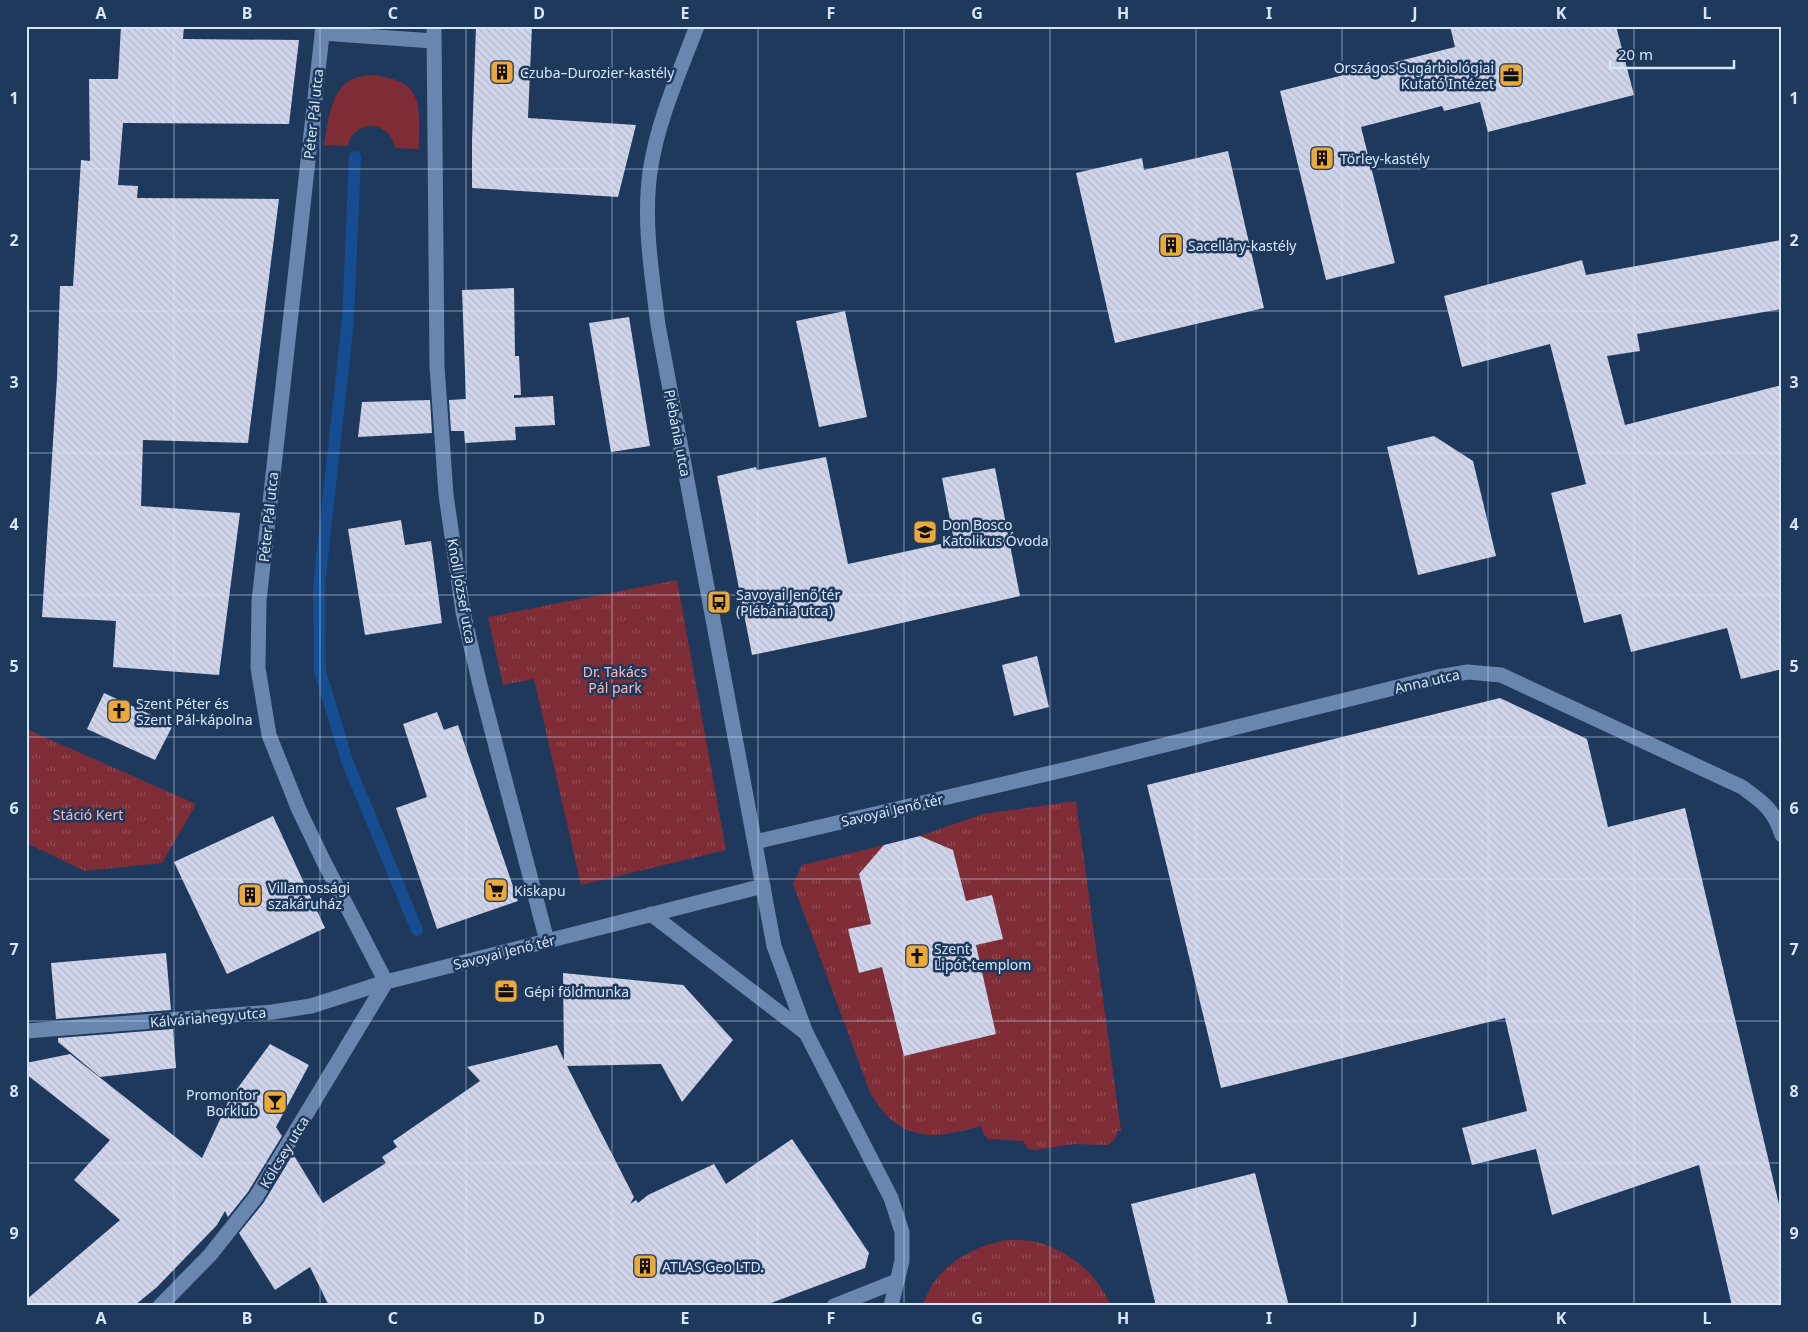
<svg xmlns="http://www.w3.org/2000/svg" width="1808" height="1332" font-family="'Noto Sans',sans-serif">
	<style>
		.green { fill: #7e2d37 }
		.park { fill: url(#park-tufts) }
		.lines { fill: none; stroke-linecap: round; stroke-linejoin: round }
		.stream { stroke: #164d90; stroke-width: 12 }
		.building { fill: url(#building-back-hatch) }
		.minor { stroke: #6986ae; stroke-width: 15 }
		.grid { fill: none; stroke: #d6e6fc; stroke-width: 1; stroke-opacity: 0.55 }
		.labels { text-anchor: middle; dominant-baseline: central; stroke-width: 5; stroke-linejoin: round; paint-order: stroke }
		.poi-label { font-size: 14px; fill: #d6e6fc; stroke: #1e395b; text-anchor: start }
		.street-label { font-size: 14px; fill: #d6e6fc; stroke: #1e395b }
		.park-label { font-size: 14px; fill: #f8b9bb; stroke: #1e395b }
		.neatline { fill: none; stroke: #d6e6fc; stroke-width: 2 }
		.grid-label { font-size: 16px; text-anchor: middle; font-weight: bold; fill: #d6e6fc }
	</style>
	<defs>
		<pattern id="park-tufts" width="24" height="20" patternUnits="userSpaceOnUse" patternTransform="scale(1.25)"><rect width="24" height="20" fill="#7e2d37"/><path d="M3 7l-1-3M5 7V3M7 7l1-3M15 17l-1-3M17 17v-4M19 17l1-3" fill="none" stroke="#904b55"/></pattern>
		<pattern id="building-back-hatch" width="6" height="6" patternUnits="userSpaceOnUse" patternTransform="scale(1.25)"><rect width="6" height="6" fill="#d0d5eb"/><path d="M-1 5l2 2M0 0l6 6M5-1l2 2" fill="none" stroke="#b3b8cb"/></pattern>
	</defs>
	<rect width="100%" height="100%" fill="#1e395b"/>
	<path class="green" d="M371,75C424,80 420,104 419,149L395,148C390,120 353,119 348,146L324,145C328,123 330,87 355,78C360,76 365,76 371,75Z"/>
	<g class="park">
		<path d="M677,580L726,850L581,885L534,679L503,685L488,617Z"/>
		<path d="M26,729L196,804L162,863L85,871L26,843Z"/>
		<path d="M1076,801L1121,1131H1117L1116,1138L1108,1145L1074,1144L1035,1150L1028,1149L1023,1141L989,1139L984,1135L981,1126C947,1135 918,1144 888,1117C882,1111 877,1102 871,1095L793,884L802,865L884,845L871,924L849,929L859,973L882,967L996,1034L976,945L992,895L966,901L953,850L920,836L983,814Z"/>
		<path d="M1005,1240C1013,1240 1023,1240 1032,1241C1068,1249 1096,1272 1111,1306H922C926,1298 929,1288 935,1281C953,1257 976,1247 1005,1240Z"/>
	</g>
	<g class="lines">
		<path class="stream" d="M355,157L348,320L319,586L320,671L347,761L417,930"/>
	</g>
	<g class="building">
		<path d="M121,26H184L183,39L299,40L289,124L123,123L118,185L138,186L137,198L279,199L248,443L143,440L141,506L240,513L219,675L113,667L116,621L42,617L57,378L60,286H73L81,160L90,161L89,79H118Z"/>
		<path d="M476,26H532L528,118L636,125L618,197L472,188V141Z"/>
		<path d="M1450,26H1616L1634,95L1488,132L1480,102L1444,111L1442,106L1361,127L1395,263L1326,280L1280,91L1455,47Z"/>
		<path d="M1228,151L1264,308L1115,343L1076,173L1142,158L1144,170Z"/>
		<path d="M1782,240V309L1637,334L1640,351L1607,356L1625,425L1782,385V669L1741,679L1727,628L1631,652L1621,614L1584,623L1551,493L1586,484L1550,344L1462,367L1444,296L1582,260L1586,275Z"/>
		<path d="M514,288L515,356H519L521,395H514V398L553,396L555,425L515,427L516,440L465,443L464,431H451L449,400L466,399L462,290Z"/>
		<path d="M845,311L867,417L819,427L796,321Z"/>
		<path d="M629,317L650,446L611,452L589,323Z"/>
		<path d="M430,400L432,433L358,437L362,402Z"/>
		<path d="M1434,436L1473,461L1496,556L1418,575L1387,447Z"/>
		<path d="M826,457L848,564L954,541L942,478L995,468L1020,596L862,632L752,655L717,476L756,467L757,470Z"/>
		<path d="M401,520L405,545L431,541L442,623L365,635L348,529Z"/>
		<path d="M1037,656L1049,707L1014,716L1002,665Z"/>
		<path d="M104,693L173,725L155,760L87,729Z"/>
		<path d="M1500,698L1587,739L1608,827L1685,808L1782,1217V1306H1732L1699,1165L1552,1215L1536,1149L1472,1165L1462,1128L1527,1111L1505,1018L1221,1088L1147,785Z"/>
		<path d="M437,712L444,730L458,725L518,901L437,929L396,808L427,797L403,724Z"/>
		<path d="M273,816L325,928L227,974L174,862Z"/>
		<path d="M920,836L953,850L966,901L992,895L1003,939L976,945L996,1034L904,1056L882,967L859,973L848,929L871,924L859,874L884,845Z"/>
		<path d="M166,953L171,1010L56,1019L51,963Z"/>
		<path d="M563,973L683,985L733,1040L682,1102L661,1064L567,1066L634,1197L630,1204L636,1200L638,1203L648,1195L714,1164L726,1184L792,1139L869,1253L865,1268L763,1306H329L310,1267L275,1290L239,1233L264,1202L293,1154L323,1203L386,1163L382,1157L397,1147L393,1141L480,1081L467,1067L557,1045L564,1060Z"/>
		<path d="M173,1029L176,1068L100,1077L58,1042V1038Z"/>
		<path d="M270,1044L309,1065L276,1127L282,1136L248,1192L228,1217L225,1211L217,1225L157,1287L134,1306H26V1300L120,1220L74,1180L110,1140L26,1074V1063L70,1054L202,1158L229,1100Z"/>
		<path d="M1255,1173L1289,1306H1156L1131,1204Z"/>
	</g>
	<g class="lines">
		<g class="minor">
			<path d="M323,26L259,601L258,668L269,735L299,810L324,862L386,982"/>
			<path d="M434,26L437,366L446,495L463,612L481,689L547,941"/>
			<path d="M697,26C679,74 657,122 650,172C643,223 652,274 658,325L774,946L806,1033L891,1198L902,1232V1261L891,1306"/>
			<path d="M322,33L433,41"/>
			<path d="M755,842L1072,768L1438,677L1468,672L1501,675L1742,787C1763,802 1774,810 1782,835"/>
			<path d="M651,914L806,1033"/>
			<path d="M26,1031L273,1012L311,1006L386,982L763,886"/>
			<path d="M160,1306L210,1255L256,1197L386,982"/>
			<path d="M834,1306L897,1281"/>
		</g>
	</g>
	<path class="grid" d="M174,26V1306M320,26V1306M466,26V1306M612,26V1306M758,26V1306M904,26V1306M1050,26V1306M1196,26V1306M1342,26V1306M1488,26V1306M1634,26V1306M26,169H1782M26,311H1782M26,453H1782M26,595H1782M26,737H1782M26,879H1782M26,1021H1782M26,1163H1782"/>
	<defs>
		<g id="building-square" transform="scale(1.25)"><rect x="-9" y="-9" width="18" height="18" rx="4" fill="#eba93a" stroke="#1e395b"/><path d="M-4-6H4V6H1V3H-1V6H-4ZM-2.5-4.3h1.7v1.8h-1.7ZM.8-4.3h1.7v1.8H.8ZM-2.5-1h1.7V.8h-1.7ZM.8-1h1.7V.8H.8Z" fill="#111"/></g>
		<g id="office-square" transform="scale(1.25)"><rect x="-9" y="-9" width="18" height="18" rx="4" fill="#eba93a" stroke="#1e395b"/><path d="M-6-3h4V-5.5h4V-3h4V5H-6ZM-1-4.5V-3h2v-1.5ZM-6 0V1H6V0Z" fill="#111"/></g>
		<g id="school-square" transform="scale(1.25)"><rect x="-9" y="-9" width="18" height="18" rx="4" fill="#eba93a" stroke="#1e395b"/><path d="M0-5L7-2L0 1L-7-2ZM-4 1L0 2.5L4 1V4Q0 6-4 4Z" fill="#111"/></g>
		<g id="bus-square" transform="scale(1.25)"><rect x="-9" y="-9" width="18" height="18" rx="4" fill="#eba93a" stroke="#1e395b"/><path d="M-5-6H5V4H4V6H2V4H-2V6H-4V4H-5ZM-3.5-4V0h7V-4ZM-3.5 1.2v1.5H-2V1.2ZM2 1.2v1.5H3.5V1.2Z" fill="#111"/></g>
		<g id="church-square" transform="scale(1.25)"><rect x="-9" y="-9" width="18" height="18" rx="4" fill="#eba93a" stroke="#1e395b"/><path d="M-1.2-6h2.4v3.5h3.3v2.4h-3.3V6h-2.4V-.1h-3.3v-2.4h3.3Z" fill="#111"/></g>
		<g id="supermarket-square" transform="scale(1.25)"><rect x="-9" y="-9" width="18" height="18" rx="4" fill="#eba93a" stroke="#1e395b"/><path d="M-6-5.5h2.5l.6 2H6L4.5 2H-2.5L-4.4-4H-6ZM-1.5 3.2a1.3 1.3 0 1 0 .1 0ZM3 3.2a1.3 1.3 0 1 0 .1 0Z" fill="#111"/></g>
		<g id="bar-square" transform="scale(1.25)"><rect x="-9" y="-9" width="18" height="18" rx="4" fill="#eba93a" stroke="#1e395b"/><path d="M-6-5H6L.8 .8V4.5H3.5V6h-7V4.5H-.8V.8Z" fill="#111"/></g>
	</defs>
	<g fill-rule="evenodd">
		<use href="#building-square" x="502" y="72"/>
		<use href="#office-square" x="1511" y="75"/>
		<use href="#building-square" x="1322" y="158"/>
		<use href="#building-square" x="1171" y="245"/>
		<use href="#school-square" x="925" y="532"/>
		<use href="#bus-square" x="719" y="602"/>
		<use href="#church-square" x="119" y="711"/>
		<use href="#supermarket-square" x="496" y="890"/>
		<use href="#building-square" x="250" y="895"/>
		<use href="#church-square" x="917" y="956"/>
		<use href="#office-square" x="506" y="991"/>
		<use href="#bar-square" x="275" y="1102"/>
		<use href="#building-square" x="645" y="1266"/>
	</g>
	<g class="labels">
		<g class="poi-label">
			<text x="1494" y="67" text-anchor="end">Országos Sugárbiológiai<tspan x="1494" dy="16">Kutató Intézet</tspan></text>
			<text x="520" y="72">Czuba–Durozier-kastély</text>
			<text x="1340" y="158">Törley-kastély</text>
			<text x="1188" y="245">Sacelláry-kastély</text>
			<text x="942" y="524">Don Bosco<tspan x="942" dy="16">Katolikus Óvoda</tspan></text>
			<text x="736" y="594">Savoyai Jenő tér<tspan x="736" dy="16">(Plébánia utca)</tspan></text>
			<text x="136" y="703">Szent Péter és<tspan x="136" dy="16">Szent Pál-kápolna</tspan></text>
			<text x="268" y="887">Villamossági<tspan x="268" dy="16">szakáruház</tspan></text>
			<text x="514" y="890">Kiskapu</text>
			<text x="934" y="948">Szent<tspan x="934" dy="16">Lipót-templom</tspan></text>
			<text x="524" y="991">Gépi földmunka</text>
			<text x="258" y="1094" text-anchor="end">Promontor<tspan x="258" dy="16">Borklub</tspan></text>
			<text x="662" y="1266">ATLAS Geo LTD.</text>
		</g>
		<g class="street-label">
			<text transform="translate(313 114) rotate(-84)">Péter Pál utca</text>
			<text transform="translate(678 433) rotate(79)">Plébánia utca</text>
			<text transform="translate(268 517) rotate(-84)">Péter Pál utca</text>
			<text transform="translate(462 591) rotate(80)">Knoll József utca</text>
			<text transform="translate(1427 681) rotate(-13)">Anna utca</text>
			<text transform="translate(892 810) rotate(-13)">Savoyai Jenő tér</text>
			<text transform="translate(504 952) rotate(-14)">Savoyai Jenő tér</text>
			<text transform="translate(208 1017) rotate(-5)">Kálváriahegy utca</text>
			<text transform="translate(284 1152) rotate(-59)">Kölcsey utca</text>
		</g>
		<g class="park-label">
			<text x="615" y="671">Dr. Takács<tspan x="615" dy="16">Pál park</tspan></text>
			<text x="88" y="814">Stáció Kert</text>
		</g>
	</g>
	<rect width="1808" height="1332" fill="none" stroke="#1e395b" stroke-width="55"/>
	<path d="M1610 60v8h124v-8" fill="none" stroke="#d6e6fc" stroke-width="2.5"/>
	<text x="1618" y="60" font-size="15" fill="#d6e6fc" stroke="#1e395b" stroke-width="4" paint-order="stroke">20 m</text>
	<rect x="28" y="28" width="1752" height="1276" class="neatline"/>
	<g class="grid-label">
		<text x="101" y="19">A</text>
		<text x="247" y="19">B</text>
		<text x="393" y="19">C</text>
		<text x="539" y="19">D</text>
		<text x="685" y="19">E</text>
		<text x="831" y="19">F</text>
		<text x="977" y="19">G</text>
		<text x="1123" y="19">H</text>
		<text x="1269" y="19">I</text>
		<text x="1415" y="19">J</text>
		<text x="1561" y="19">K</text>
		<text x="1707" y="19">L</text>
		<text x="14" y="104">1</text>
		<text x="1794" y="104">1</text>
		<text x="14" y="246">2</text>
		<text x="1794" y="246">2</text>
		<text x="14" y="388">3</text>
		<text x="1794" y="388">3</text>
		<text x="14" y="530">4</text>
		<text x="1794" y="530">4</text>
		<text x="14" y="672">5</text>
		<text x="1794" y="672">5</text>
		<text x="14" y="814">6</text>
		<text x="1794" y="814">6</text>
		<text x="14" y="955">7</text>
		<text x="1794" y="955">7</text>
		<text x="14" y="1097">8</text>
		<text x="1794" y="1097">8</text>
		<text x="14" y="1239">9</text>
		<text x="1794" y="1239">9</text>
		<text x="101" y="1324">A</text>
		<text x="247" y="1324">B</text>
		<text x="393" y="1324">C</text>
		<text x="539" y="1324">D</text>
		<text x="685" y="1324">E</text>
		<text x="831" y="1324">F</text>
		<text x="977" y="1324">G</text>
		<text x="1123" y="1324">H</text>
		<text x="1269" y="1324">I</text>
		<text x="1415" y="1324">J</text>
		<text x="1561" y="1324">K</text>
		<text x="1707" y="1324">L</text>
	</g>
</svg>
